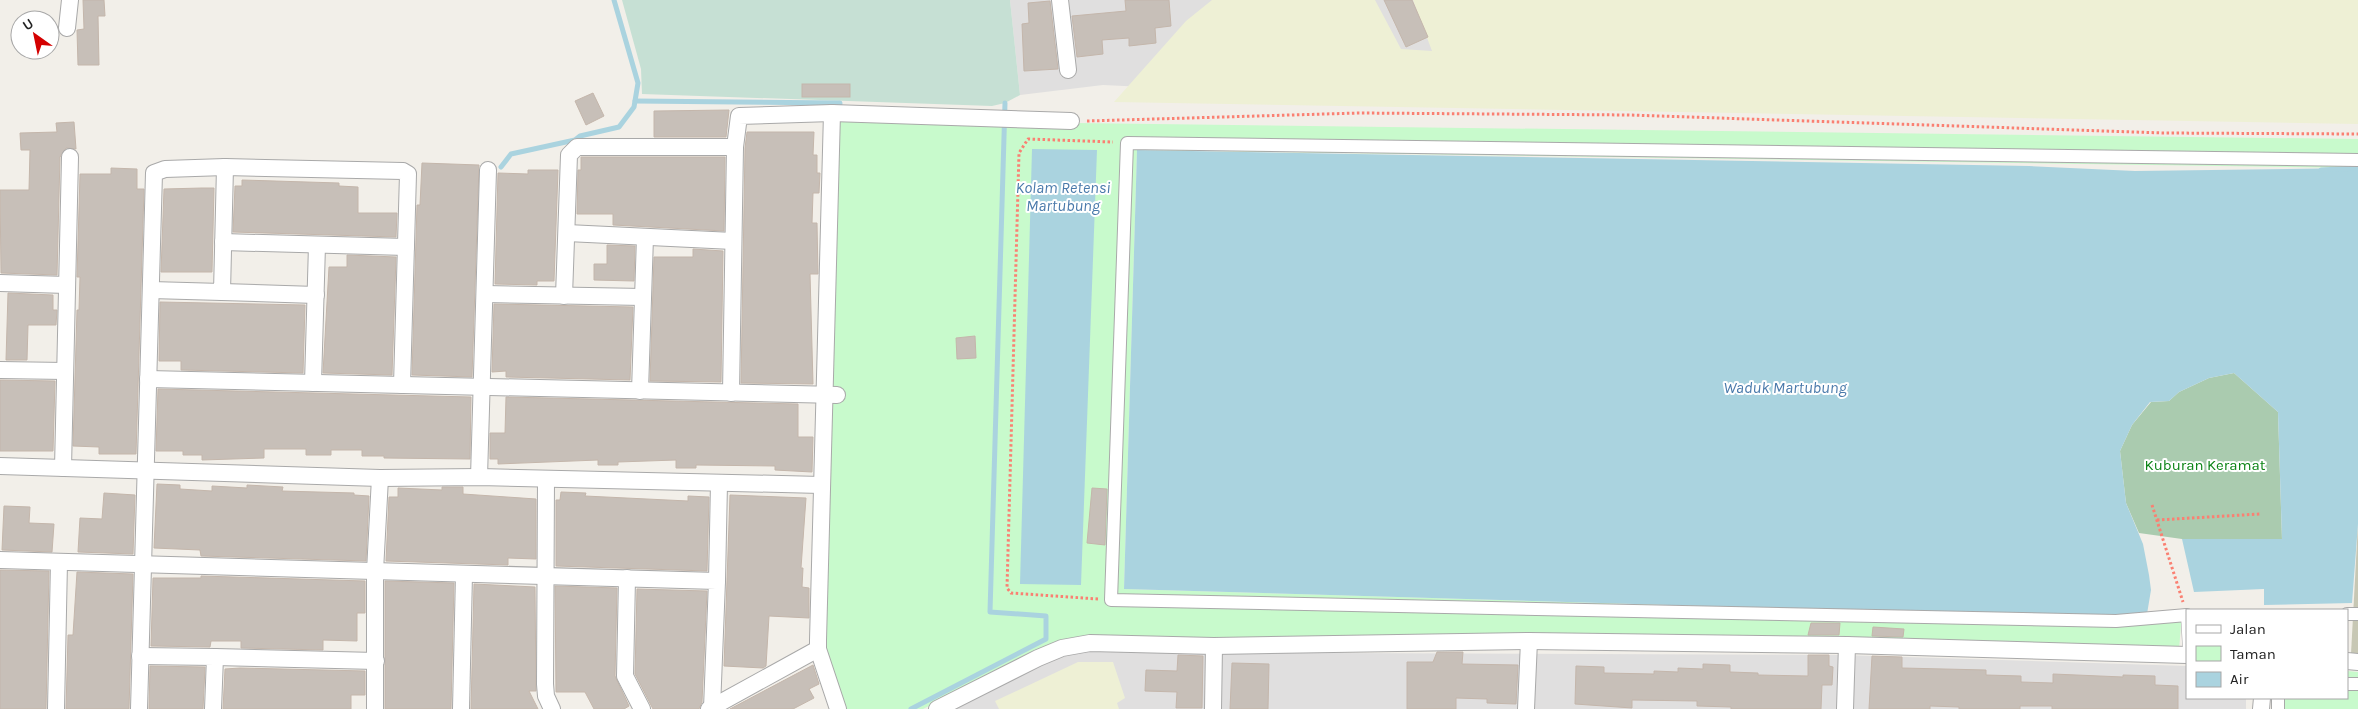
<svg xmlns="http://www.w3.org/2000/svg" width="2358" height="709" font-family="Karla,sans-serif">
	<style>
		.residential { fill: #e0dfdf }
		.construction { fill: #c7c7b4 }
		.farmland { fill: #eef0d5 }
		.wetland { fill: #c6e0d4 }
		.cemetery { fill: #aacbaf }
		.park { fill: #c8facc }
		.water { fill: #aad3df }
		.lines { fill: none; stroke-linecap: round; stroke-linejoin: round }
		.stream { stroke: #aad3df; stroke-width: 5 }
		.building { fill: #c7bfb8; stroke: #c4b6ab }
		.service-casing { stroke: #a9a9a9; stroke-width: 9 }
		.pedestrian-casing { stroke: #a9a9a9; stroke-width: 14 }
		.minor-casing { stroke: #a9a9a9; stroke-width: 18 }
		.path { stroke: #fa8072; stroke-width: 3; stroke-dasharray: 2.5 2.5; stroke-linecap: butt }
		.service { stroke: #fff; stroke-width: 8 }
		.pedestrian { stroke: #fff; stroke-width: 12 }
		.minor { stroke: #fff; stroke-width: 16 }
		.labels { text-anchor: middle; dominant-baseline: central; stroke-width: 4; stroke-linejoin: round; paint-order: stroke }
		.park-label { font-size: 15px; fill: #0c8416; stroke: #fff }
		.water-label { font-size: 16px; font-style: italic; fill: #4a7aab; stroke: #fff }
	</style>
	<rect width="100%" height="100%" fill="#f2efe9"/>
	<g class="residential">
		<path d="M1010,0H1495L1417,100L1103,85L1020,95Z"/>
		<path d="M1084,652L1842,655L2187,666V698H2246V709H949L1043,663L1064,655Z"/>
	</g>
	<path class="construction" d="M2358,524V654H2351L2357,542Z"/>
	<g class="farmland">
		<path d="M1212,0H1375L1401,49L1432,51L1413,0H2358V124L1114,102L1186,21Z"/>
		<path d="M1078,662H1113L1125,698L1117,703L1119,709H999L995,701Z"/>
	</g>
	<path class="wetland" d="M622,0H1010L1020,95L1005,103L992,106L642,94L641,69Z"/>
	<path class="cemetery" d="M2234,373L2278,412L2282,540L2182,539L2139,533L2126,503L2120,451L2132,425L2151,402L2169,401L2179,392L2209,378Z"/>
	<g class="park">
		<path d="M834,120L2358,139V168L1137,150L1124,589L2080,617L2185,615L2181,625L2179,650L1060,640L923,709H830L812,655Z"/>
		<path d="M2347,671L2358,672V709H2271V698H2347Z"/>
	</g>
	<g class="water">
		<path d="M1032,149L1097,150L1081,585L1020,584Z"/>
		<path d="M1137,150L2029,166L2135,171L2358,168V524L2352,603L2264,605V589L2194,592L2182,539H2282L2278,412L2234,373L2209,378L2179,392L2169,401L2150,402L2132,425L2120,451L2126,503L2143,544L2149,575L2151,590L2147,614L2080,617L1124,589Z"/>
	</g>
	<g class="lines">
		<g class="stream">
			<path d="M635,101L840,103L839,112"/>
			<path d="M501,167L511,154L575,140L580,136L619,127L634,107L638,83L614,0"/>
			<path d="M2321,170L2358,168"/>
			<path d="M911,709L1046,639V616L990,612L1005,103"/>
		</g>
	</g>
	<g class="building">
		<path d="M83,0H104L105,16H98L99,65H78L77,30L84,29Z"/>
		<path d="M1125,0H1169L1171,26L1155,28L1156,43L1129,46V38L1102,40L1103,54L1077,57L1072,16L1126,11Z"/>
		<path d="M1384,0H1412L1428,37L1406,47Z"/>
		<path d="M1050,1L1058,69L1024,71L1022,24L1029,23L1028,3Z"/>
		<rect x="802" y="84" width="48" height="13"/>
		<path d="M593,93L604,116L586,125L575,101Z"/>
		<path d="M729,110L726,137H654V111Z"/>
		<path d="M74,122L76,149L66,148L60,157L57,275L1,273L0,190H29L30,150H21L20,133L57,132L56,123Z"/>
		<path d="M747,132H814L813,155H817V173H820L819,193H813L812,223H817L818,274H810L813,384L741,383L745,148Z"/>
		<path d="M581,157H725L724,231L613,225V214H577L578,170H581Z"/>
		<path d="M422,163L479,165L472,377L412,375L417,205H420Z"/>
		<path d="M111,168L137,169V189H144L136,454H99V447L73,446L77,310H79L80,277H77L80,174H111Z"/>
		<path d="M528,170H558L554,281H537V285L495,284L498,173L528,174Z"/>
		<path d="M242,180L339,183V186L358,187V213H397L396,237L233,232L235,186H242Z"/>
		<path d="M202,188H214L212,272H161L164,189Z"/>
		<path d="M607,245L635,246L634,281L594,280V264H607Z"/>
		<path d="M693,249L723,251L721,382L650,381L654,257H693Z"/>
		<path d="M347,255L396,257L392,375L323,373L329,267H347Z"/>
		<path d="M8,293L53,295V310H57L56,325H28L27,360H6Z"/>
		<path d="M160,302L305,305L303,373L181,370V361H159Z"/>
		<path d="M494,304L633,307L630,380L506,377V371L492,372Z"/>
		<path d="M975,336L976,358L957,359L956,338Z"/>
		<path d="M0,380L55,381L53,451H0Z"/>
		<path d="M158,389L471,397L470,459L384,458V456H362V450H331V455H306V449H264V458L202,460V455H183V451H156Z"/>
		<path d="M506,397L798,404V437H813L812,472L775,470V466L696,465V468H676V460L618,462V465H598V460L498,464V459H490V433H505Z"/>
		<path d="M157,484L180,485V489L212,491V486L247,488V485L283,487L282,491L354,493V495L369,496L366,561L201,556L200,550L154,548Z"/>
		<path d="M442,487H463V494L536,499V559L508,558V565L386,561L389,497H398V488L442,490Z"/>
		<path d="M1092,488L1107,489L1105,545L1087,543Z"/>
		<path d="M561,492L586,493L585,496L688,501V496L709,497L707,571L556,566V500H560Z"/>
		<path d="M104,493L135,495L133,554L78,552L80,518L102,519Z"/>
		<path d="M730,495L806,498L801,568H803L802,587L809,588V618L769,616L766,666L763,668L724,666Z"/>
		<path d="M4,506L30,507L29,523L54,524L52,552L2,550Z"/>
		<path d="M0,570L49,571L46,709H0Z"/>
		<path d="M77,572L133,574L129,709H66L68,635H73Z"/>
		<path d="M201,576L365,581V613H357V641L323,640V650L241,648V641H211L210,647L151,646L153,578H201Z"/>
		<path d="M385,581L454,583L451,709H385Z"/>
		<path d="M474,584L535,587L536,691H529L538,709H471Z"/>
		<path d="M555,586L617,588L615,676L629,706L624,709H594L585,692H556Z"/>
		<path d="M637,589L707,591L702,702L699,709H653L635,674Z"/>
		<path d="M1811,623H1840L1839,635H1808Z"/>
		<path d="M1873,627L1904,629L1903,637L1872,636Z"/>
		<path d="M1437,652H1463L1462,664L1518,665L1516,704L1487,703V699L1456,698V709H1407V662H1433Z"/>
		<path d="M1178,655L1203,656L1202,708H1176L1177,692L1145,691L1146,670L1177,671Z"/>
		<path d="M1808,655H1829V666L1833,667L1832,685H1822L1821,709H1731V707L1697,706V701L1632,700V708L1575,704L1576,666L1604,667V673L1654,674V671L1678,672V668L1703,669V664L1730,665V672L1758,673V675L1808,676Z"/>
		<path d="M1872,656L1902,657V668L1986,670V675L2021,676V682L2053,683V674L2123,677V675L2155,676V685L2178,686V709H2052V706H2020V709H1959V707L1930,706V709H1869Z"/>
		<path d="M1232,663L1269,664L1268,709H1230Z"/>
		<path d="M813,665L819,684L809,689L814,698L793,709H730Z"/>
		<path d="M150,666L205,667L203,709H149Z"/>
		<path d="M240,668L365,671V695H351V709H223L225,669Z"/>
	</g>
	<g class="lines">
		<g class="service-casing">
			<path id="service" d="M2185,615L2187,650"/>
		</g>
		<g class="pedestrian-casing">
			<g id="pedestrian">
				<path d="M2347,614H2358"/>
				<path d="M2187,615L2116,621L1111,600L1127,143L2358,160"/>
				<path d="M2347,684H2358"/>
				<path d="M2278,709V698"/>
			</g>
		</g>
		<g class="minor-casing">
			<g id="minor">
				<path d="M1060,0L1068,70"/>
				<path d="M67,28L70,0"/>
				<path d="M832,113L818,640V649L838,709"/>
				<path d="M567,233L733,241"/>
				<path d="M223,242L406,247"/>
				<path d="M0,283L67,285"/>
				<path d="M151,290L222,292L225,167"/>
				<path d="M222,292L316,295"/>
				<path d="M485,294L643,297"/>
				<path d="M564,296L569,155L577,147H735"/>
				<path d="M0,370L65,371"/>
				<path d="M148,379L837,395"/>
				<path d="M313,383L317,245"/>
				<path d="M640,391L645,237"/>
				<path d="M731,393L735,147L739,116L832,113L1071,121"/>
				<path d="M0,466L380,478L479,477L821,485"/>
				<path d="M63,468L70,157"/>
				<path d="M479,477L488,170"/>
				<path d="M546,479L545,684L546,696L552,709"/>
				<path d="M0,560L717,581L712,708"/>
				<path d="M627,578L625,676L642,709"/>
				<path d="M717,581L719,483"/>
				<path d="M140,656L215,657L213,709"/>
				<path d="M215,657L376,661"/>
				<path d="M2347,661L2358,662"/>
				<path d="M56,709L59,562"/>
				<path d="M139,709L154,173L165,169L225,167L403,171L408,174L402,385"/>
				<path d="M375,709V571L380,478"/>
				<path d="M461,709L464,574"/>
				<path d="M709,709L818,649"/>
				<path d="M937,709L1038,658L1062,648L1090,643L1214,646L1529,641L1847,645L2187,655"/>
				<path d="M1213,709L1214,646"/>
				<path d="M1526,709L1529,641"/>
				<path d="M1845,709L1847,645"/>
				<path d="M2261,709L2262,698"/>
			</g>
		</g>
		<g class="path">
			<path d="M1087,121L1359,113L1629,115L2164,133L2358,134"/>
			<path d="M2152,505L2183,602"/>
			<path d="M2157,520L2260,514"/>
			<path d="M1098,599L1011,593L1007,588L1019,153L1028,139L1113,142"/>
		</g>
		<use href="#service" class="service"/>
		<use href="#pedestrian" class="pedestrian"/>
		<use href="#minor" class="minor"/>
	</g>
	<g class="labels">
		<g class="park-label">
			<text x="2205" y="465">Kuburan Keramat</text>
		</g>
		<g class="water-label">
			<text x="1063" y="187">Kolam Retensi<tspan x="1063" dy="18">Martubung</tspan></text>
			<text x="1785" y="387">Waduk Martubung</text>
		</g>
	</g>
	<rect x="2186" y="609" width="162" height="90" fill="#ffffff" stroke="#a7a7a7"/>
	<rect x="2196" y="625" width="25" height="8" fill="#ffffff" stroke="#a7a7a7"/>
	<text x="2230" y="634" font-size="15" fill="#222222">Jalan</text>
	<rect x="2196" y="646" width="25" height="15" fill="#c8facc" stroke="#a7a7a7"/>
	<text x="2230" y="659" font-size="15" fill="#222222">Taman</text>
	<rect x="2196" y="672" width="25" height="15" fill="#aad3df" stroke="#a7a7a7"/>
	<text x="2230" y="684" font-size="15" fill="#222222">Air</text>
	<g transform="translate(35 35) rotate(327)"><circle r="24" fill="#ffffff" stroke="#a7a7a7"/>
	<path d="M0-4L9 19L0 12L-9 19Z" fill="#d40000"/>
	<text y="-8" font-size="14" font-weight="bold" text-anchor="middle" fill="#222222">U</text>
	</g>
</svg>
